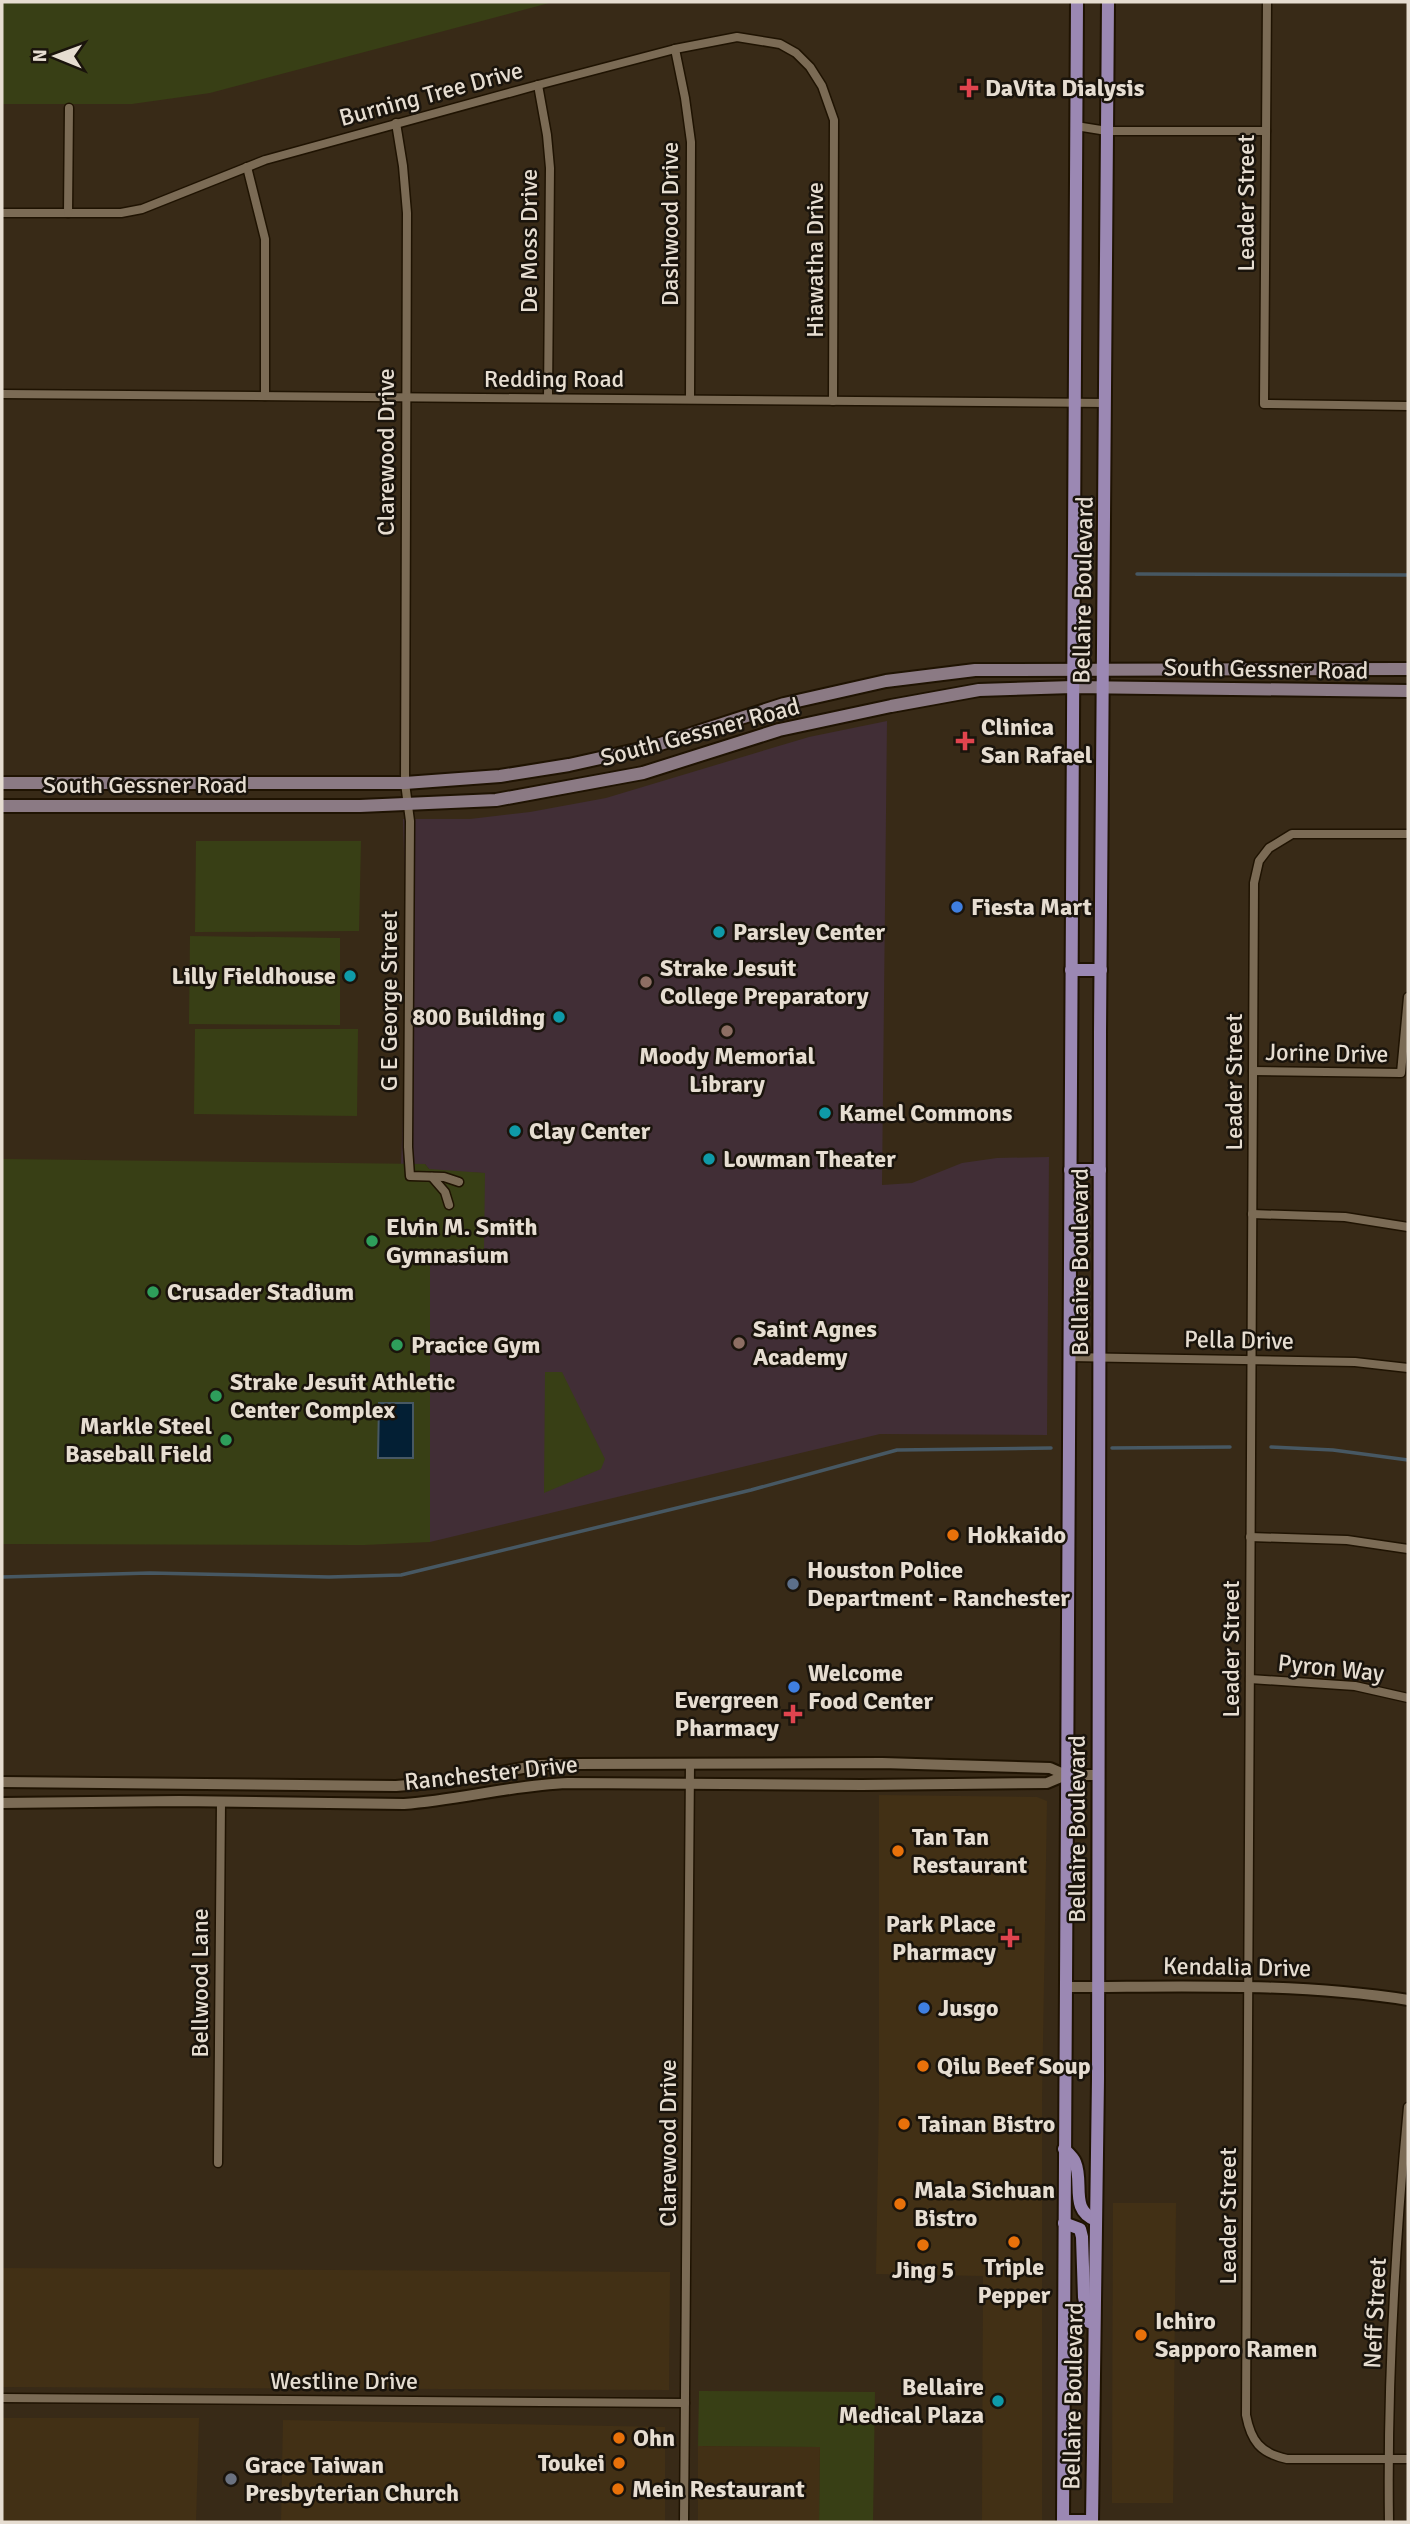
<svg xmlns="http://www.w3.org/2000/svg" width="1410" height="2524" font-family="Signika,sans-serif">
	<style>
		.built { fill: #423015 }
		.education { fill: #412e36 }
		.green { fill: #383f15 }
		.water { fill: #031f34; stroke: #475863; stroke-width: 2 }
		.lines { fill: none; stroke-linecap: round; stroke-linejoin: round }
		.stream { stroke: #475863; stroke-width: 3.5 }
		.minor-casing { stroke: #1f1302; stroke-width: 11 }
		.tertiary-casing { stroke: #1f1302; stroke-width: 14 }
		.secondary-casing { stroke: #1f1302; stroke-width: 16 }
		.primary-casing { stroke: #1f1302; stroke-width: 16 }
		.minor { stroke: #7b6b55; stroke-width: 8 }
		.tertiary { stroke: #7b6b55; stroke-width: 10 }
		.secondary { stroke: #8b7a84; stroke-width: 12 }
		.primary { stroke: #9b88b3; stroke-width: 12 }
		.health-dot { fill: #e0444e; stroke: #1a140c; stroke-width: 2.5 }
		.shop-dot { fill: #3f7fe0; stroke: #1a140c; stroke-width: 2.5 }
		.culture-dot { fill: #0f9aa8; stroke: #1a140c; stroke-width: 2.5 }
		.education-dot { fill: #8d6e63; stroke: #1a140c; stroke-width: 2.5 }
		.leisure-dot { fill: #2e9e5b; stroke: #1a140c; stroke-width: 2.5 }
		.food-dot { fill: #e8710a; stroke: #1a140c; stroke-width: 2.5 }
		.service-dot { fill: #5c6f8a; stroke: #1a140c; stroke-width: 2.5 }
		.worship-dot { fill: #6b7280; stroke: #1a140c; stroke-width: 2.5 }
		.labels { text-anchor: middle; dominant-baseline: central; stroke-width: 5; stroke-linejoin: round; paint-order: stroke }
		.poi-label { font-size: 24px; font-weight: bold; fill: #e6ddd1; stroke: #1a140c; text-anchor: start }
		.street-label { font-size: 24px; fill: #e6ddd1; stroke: #1a140c }
	</style>
	<rect width="100%" height="100%" fill="#382a17"/>
	<g class="built">
		<path d="M879,1795L1037,1797L1047,1801L1042,2102V2522H982L983,2276L876,2274L879,2100Z"/>
		<path d="M1113,2203H1176L1173,2503H1112Z"/>
		<path d="M2,2268L670,2272L669,2390L2,2387Z"/>
		<path d="M2,2418H199L196,2522H2Z"/>
		<path d="M283,2420L665,2427V2522H281Z"/>
		<path d="M698,2446L820,2447L819,2522H698Z"/>
	</g>
	<path class="education" d="M887,721L882,1185L912,1183L962,1163L997,1158L1049,1157L1047,1435L880,1434L430,1542V1249L484,1173L438,1171L429,1169L425,1164H401L408,992L403,819H470L530,812L606,798L809,737Z"/>
	<g class="green">
		<path d="M2,2H553L210,93L132,104H2Z"/>
		<path d="M196,841H361L359,931L195,932Z"/>
		<path d="M190,936L340,938V1025L189,1024Z"/>
		<path d="M195,1029H358L357,1116L194,1114Z"/>
		<path d="M2,1159L425,1164L429,1169L485,1173L484,1249L430,1250V1542L364,1545L2,1544Z"/>
		<path d="M545,1372H562L605,1459L601,1469L544,1493Z"/>
		<path d="M699,2391L875,2392L873,2522H819L820,2447L698,2446Z"/>
	</g>
	<path class="water" d="M379,1403H413V1458H378Z"/>
	<g class="lines">
		<g class="stream">
			<path d="M1137,574L1408,575"/>
			<path d="M1271,1447L1333,1450L1408,1460"/>
			<path d="M1112,1448L1230,1447"/>
			<path d="M2,1577L150,1573L329,1577L401,1575L751,1490L897,1450L1051,1448"/>
		</g>
		<g class="minor-casing">
			<g id="minor">
				<path d="M1267,2L1264,404L1408,406"/>
				<path d="M675,49L685,98L691,142L690,399"/>
				<path d="M538,85L547,135L550,168L548,398"/>
				<path d="M396,123L403,166L407,213L405,783L410,821L408,1147L410,1176L444,1177L459,1182"/>
				<path d="M1076,126L1107,131H1266"/>
				<path d="M247,167L265,239V396"/>
				<path d="M2,213H121L142,209L265,160L538,85L675,49L737,37L780,44L796,53L810,67L822,86L834,120L833,401"/>
				<path d="M68,213L69,108"/>
				<path d="M2,394L1106,403"/>
				<path d="M1408,834H1292L1269,848L1259,861L1254,883L1246,2415C1251,2441 1260,2453 1287,2459H1408"/>
				<path d="M1253,1071L1401,1073L1408,997"/>
				<path d="M432,1177L445,1192L449,1205"/>
				<path d="M1252,1214L1345,1217L1408,1227"/>
				<path d="M1069,1357L1355,1362L1408,1368"/>
				<path d="M1250,1537L1347,1540L1408,1549"/>
				<path d="M1250,1679L1355,1686L1408,1698"/>
				<path d="M218,2163L221,1802"/>
				<path d="M2,2398L685,2403"/>
				<path d="M684,2522L690,1764"/>
				<path d="M1389,2522C1387,2384 1395,2245 1408,2107"/>
			</g>
		</g>
		<g class="tertiary-casing">
			<g id="tertiary">
				<path d="M2,1782L396,1786L444,1782L540,1765L572,1764L882,1763L1050,1768L1066,1775H1098"/>
				<path d="M2,1803L179,1801L404,1804C459,1800 513,1785 568,1783L862,1785L1047,1783L1066,1775"/>
				<path d="M1065,1987C1180,1987 1295,1982 1408,2000"/>
			</g>
		</g>
		<g class="secondary-casing">
			<g id="secondary">
				<path d="M2,783H405L500,776L569,765L654,746L784,704L886,681L975,670L1408,669"/>
				<path d="M2,806H360L496,800L643,773L779,730L891,706L979,690L1073,687L1408,691"/>
			</g>
		</g>
		<g class="primary-casing">
			<g id="primary">
				<path d="M1071,970H1101"/>
				<path d="M1070,1170H1100"/>
				<path d="M1064,2149C1067,2152 1073,2157 1075,2162C1084,2183 1069,2210 1096,2220"/>
				<path d="M1064,2223L1080,2229L1082,2237L1084,2297L1089,2322"/>
				<path d="M1063,2521H1092"/>
				<path d="M1063,2522L1077,2"/>
				<path d="M1092,2522L1098,2079L1100,1033L1108,2"/>
			</g>
		</g>
		<use href="#minor" class="minor"/>
		<use href="#tertiary" class="tertiary"/>
		<use href="#secondary" class="secondary"/>
		<use href="#primary" class="primary"/>
	</g>
	<g class="health-dot">
		<path d="M965.5 77.5h7v7h7v7h-7v7h-7v-7h-7v-7h7z"/>
		<path d="M961.5 730.5h7v7h7v7h-7v7h-7v-7h-7v-7h7z"/>
		<path d="M789.5 1703.5h7v7h7v7h-7v7h-7v-7h-7v-7h7z"/>
		<path d="M1006.5 1927.5h7v7h7v7h-7v7h-7v-7h-7v-7h7z"/>
	</g>
	<g class="shop-dot">
		<circle cx="957" cy="907" r="7"/>
		<circle cx="794" cy="1687" r="7"/>
		<circle cx="924" cy="2008" r="7"/>
	</g>
	<g class="culture-dot">
		<circle cx="719" cy="932" r="7"/>
		<circle cx="350" cy="976" r="7"/>
		<circle cx="559" cy="1017" r="7"/>
		<circle cx="825" cy="1113" r="7"/>
		<circle cx="515" cy="1131" r="7"/>
		<circle cx="709" cy="1159" r="7"/>
		<circle cx="998" cy="2401" r="7"/>
	</g>
	<g class="education-dot">
		<circle cx="646" cy="982" r="7"/>
		<circle cx="727" cy="1031" r="7"/>
		<circle cx="739" cy="1343" r="7"/>
	</g>
	<g class="leisure-dot">
		<circle cx="372" cy="1241" r="7"/>
		<circle cx="153" cy="1292" r="7"/>
		<circle cx="397" cy="1345" r="7"/>
		<circle cx="216" cy="1396" r="7"/>
		<circle cx="226" cy="1440" r="7"/>
	</g>
	<g class="food-dot">
		<circle cx="953" cy="1535" r="7"/>
		<circle cx="898" cy="1851" r="7"/>
		<circle cx="923" cy="2066" r="7"/>
		<circle cx="904" cy="2124" r="7"/>
		<circle cx="900" cy="2204" r="7"/>
		<circle cx="1014" cy="2242" r="7"/>
		<circle cx="923" cy="2245" r="7"/>
		<circle cx="1141" cy="2335" r="7"/>
		<circle cx="619" cy="2438" r="7"/>
		<circle cx="619" cy="2463" r="7"/>
		<circle cx="618" cy="2489" r="7"/>
	</g>
	<circle class="service-dot" cx="793" cy="1584" r="7"/>
	<circle class="worship-dot" cx="231" cy="2479" r="7"/>
	<g class="labels">
		<g class="poi-label">
			<text x="985" y="88">DaVita Dialysis</text>
			<text x="981" y="727">Clinica<tspan x="981" dy="28">San Rafael</tspan></text>
			<text x="971" y="907">Fiesta Mart</text>
			<text x="733" y="932">Parsley Center</text>
			<text x="660" y="968">Strake Jesuit<tspan x="660" dy="28">College Preparatory</tspan></text>
			<text x="336" y="976" text-anchor="end">Lilly Fieldhouse</text>
			<text x="545" y="1017" text-anchor="end">800 Building</text>
			<text x="727" y="1056" text-anchor="middle">Moody Memorial<tspan x="727" dy="28">Library</tspan></text>
			<text x="839" y="1113">Kamel Commons</text>
			<text x="529" y="1131">Clay Center</text>
			<text x="723" y="1159">Lowman Theater</text>
			<text x="386" y="1227">Elvin M. Smith<tspan x="386" dy="28">Gymnasium</tspan></text>
			<text x="167" y="1292">Crusader Stadium</text>
			<text x="753" y="1329">Saint Agnes<tspan x="753" dy="28">Academy</tspan></text>
			<text x="411" y="1345">Pracice Gym</text>
			<text x="230" y="1382">Strake Jesuit Athletic<tspan x="230" dy="28">Center Complex</tspan></text>
			<text x="212" y="1426" text-anchor="end">Markle Steel<tspan x="212" dy="28">Baseball Field</tspan></text>
			<text x="967" y="1535">Hokkaido</text>
			<text x="807" y="1570">Houston Police<tspan x="807" dy="28">Department - Ranchester</tspan></text>
			<text x="808" y="1673">Welcome<tspan x="808" dy="28">Food Center</tspan></text>
			<text x="779" y="1700" text-anchor="end">Evergreen<tspan x="779" dy="28">Pharmacy</tspan></text>
			<text x="912" y="1837">Tan Tan<tspan x="912" dy="28">Restaurant</tspan></text>
			<text x="996" y="1924" text-anchor="end">Park Place<tspan x="996" dy="28">Pharmacy</tspan></text>
			<text x="938" y="2008">Jusgo</text>
			<text x="937" y="2066">Qilu Beef Soup</text>
			<text x="918" y="2124">Tainan Bistro</text>
			<text x="914" y="2190">Mala Sichuan<tspan x="914" dy="28">Bistro</tspan></text>
			<text x="1014" y="2267" text-anchor="middle">Triple<tspan x="1014" dy="28">Pepper</tspan></text>
			<text x="923" y="2270" text-anchor="middle">Jing 5</text>
			<text x="1155" y="2321">Ichiro<tspan x="1155" dy="28">Sapporo Ramen</tspan></text>
			<text x="984" y="2387" text-anchor="end">Bellaire<tspan x="984" dy="28">Medical Plaza</tspan></text>
			<text x="633" y="2438">Ohn</text>
			<text x="605" y="2463" text-anchor="end">Toukei</text>
			<text x="245" y="2465">Grace Taiwan<tspan x="245" dy="28">Presbyterian Church</tspan></text>
			<text x="632" y="2489">Mein Restaurant</text>
		</g>
		<g class="street-label">
			<text transform="translate(431 94) rotate(-15)">Burning Tree Drive</text>
			<text transform="translate(1246 203) rotate(-90)">Leader Street</text>
			<text transform="translate(670 224) rotate(-90)">Dashwood Drive</text>
			<text transform="translate(529 241) rotate(-90)">De Moss Drive</text>
			<text transform="translate(815 260) rotate(-90)">Hiawatha Drive</text>
			<text x="554" y="379">Redding Road</text>
			<text transform="translate(386 452) rotate(-90)">Clarewood Drive</text>
			<text transform="translate(1083 590) rotate(-89)">Bellaire Boulevard</text>
			<text transform="translate(1266 669) rotate(1)">South Gessner Road</text>
			<text transform="translate(700 732) rotate(-15)">South Gessner Road</text>
			<text x="145" y="785">South Gessner Road</text>
			<text transform="translate(389 1001) rotate(-90)">G E George Street</text>
			<text transform="translate(1327 1053) rotate(1)">Jorine Drive</text>
			<text transform="translate(1234 1082) rotate(-90)">Leader Street</text>
			<text transform="translate(1080 1262) rotate(-90)">Bellaire Boulevard</text>
			<text transform="translate(1239 1340) rotate(1)">Pella Drive</text>
			<text transform="translate(1231 1649) rotate(-90)">Leader Street</text>
			<text transform="translate(1331 1668) rotate(6)">Pyron Way</text>
			<text transform="translate(491 1773) rotate(-6)">Ranchester Drive</text>
			<text transform="translate(1077 1829) rotate(-90)">Bellaire Boulevard</text>
			<text transform="translate(1237 1967) rotate(1)">Kendalia Drive</text>
			<text transform="translate(200 1983) rotate(-90)">Bellwood Lane</text>
			<text transform="translate(668 2143) rotate(-90)">Clarewood Drive</text>
			<text transform="translate(1228 2216) rotate(-90)">Leader Street</text>
			<text transform="translate(1375 2313) rotate(-87)">Neff Street</text>
			<text x="344" y="2381">Westline Drive</text>
			<text transform="translate(1073 2396) rotate(-89)">Bellaire Boulevard</text>
		</g>
	</g>
	<rect width="1410" height="2524" fill="none" stroke="#e6ddd1" stroke-width="7"/>
	<g transform="translate(56 56) rotate(271)" stroke="#1a140c" stroke-width="5" paint-order="stroke">
	<path d="M0-5L12 26L0 18L-12 26Z" fill="#e6ddd1"/>
	<text y="-10" font-size="19" font-weight="bold" text-anchor="middle" fill="#e6ddd1">N</text>
	</g>
</svg>
